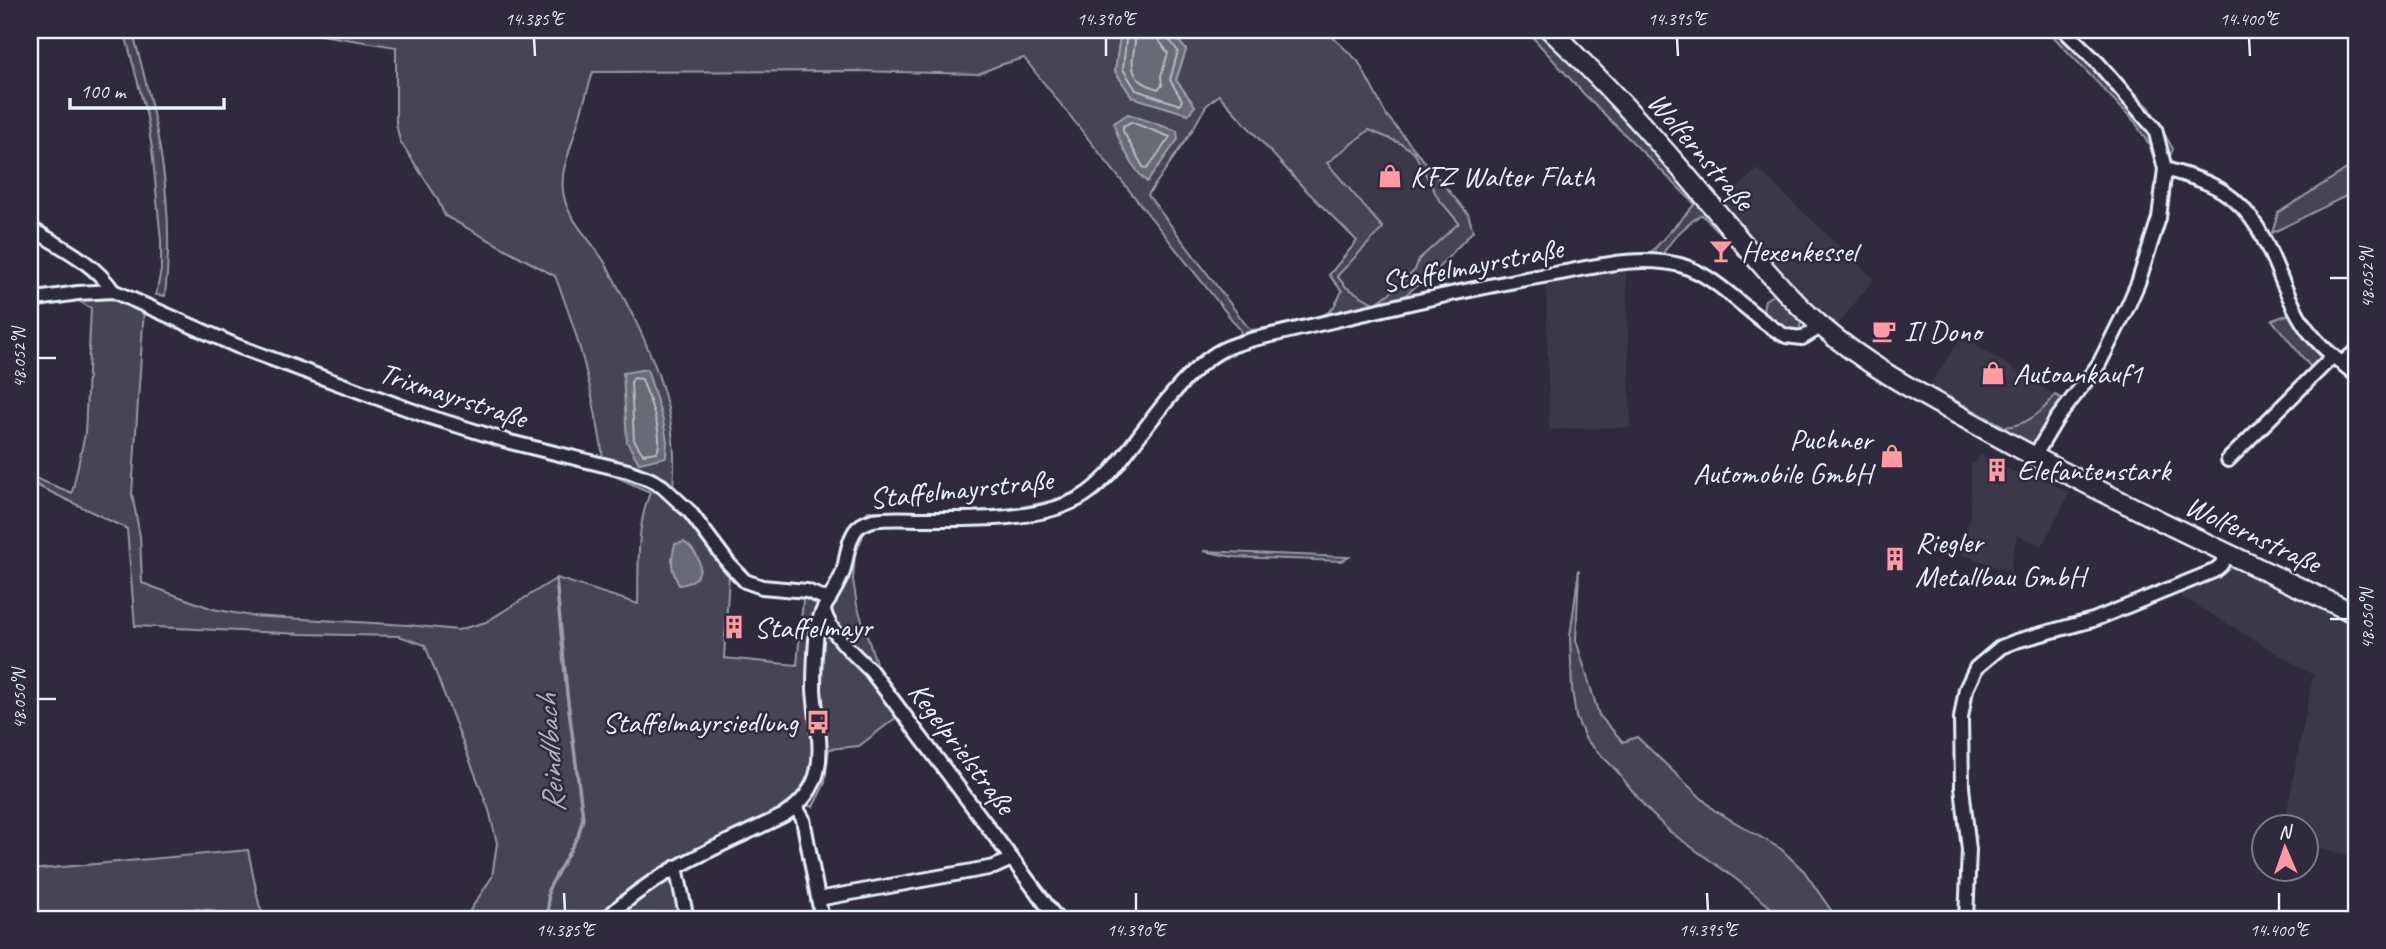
<svg xmlns="http://www.w3.org/2000/svg" width="2386" height="949" font-family="Caveat,sans-serif">
	<style>
		.built { fill: #3b3749 }
		.green { fill: #464455; stroke: #979aa6; stroke-width: 2; fill-rule: evenodd }
		.water { fill: #696978; stroke: #9c9fab; stroke-width: 2 }
		.lines { fill: none; stroke-linecap: round; stroke-linejoin: round }
		.shore { stroke: #b5bbc5; stroke-width: 2 }
		.stream { stroke: #9c9fab; stroke-width: 3.5 }
		.minor-casing { stroke: #e8f1f8; stroke-width: 18 }
		.secondary-casing { stroke: #e8f1f8; stroke-width: 23 }
		.minor { stroke: #2f2a3d; stroke-width: 12 }
		.secondary { stroke: #2f2a3d; stroke-width: 18 }
		.ticks { fill: none; stroke: #e8f1f8; stroke-width: 2.5 }
		.labels { text-anchor: middle; dominant-baseline: central; stroke-width: 5; stroke-linejoin: round; paint-order: stroke }
		.street-label { font-size: 30px; fill: #e8f1f8; stroke: #2f2a3d }
		.poi-label { font-size: 30px; fill: #e8f1f8; stroke: #2f2a3d; text-anchor: start }
		.water-label { font-size: 32px; font-style: italic; fill: #afb4be; stroke: #2f2a3d }
		.neatline { fill: none; stroke: #e8f1f8; stroke-width: 2.5 }
		.ticks-label { font-size: 18px; text-anchor: middle; fill: #e8f1f8 }
	</style>
	<rect width="100%" height="100%" fill="#2f2a3d"/>
	<filter id="ink" filterUnits="userSpaceOnUse"><feTurbulence type="fractalNoise" baseFrequency=".0143" numOctaves="2"/><feDisplacementMap in="SourceGraphic" scale="14" xChannelSelector="R" yChannelSelector="G"/><feConvolveMatrix kernelMatrix="1 2 1 2 8 2 1 2 1" color-interpolation-filters="sRGB"/></filter>
	<g filter="url(#ink)">
		<g class="built">
			<path d="M1369,130L1400,143L1414,152L1438,198L1460,222L1419,259L1415,270L1394,290L1375,304L1346,287L1337,277L1383,228L1327,163Z"/>
			<path d="M1758,169L1874,279L1835,328L1813,313L1718,204Z"/>
			<path d="M1626,267L1631,427L1549,430L1546,280Z"/>
			<path d="M1962,336L2055,395L2063,402L2041,431L2005,427L1930,385Z"/>
			<path d="M1980,454L2022,476L2026,470L2070,493L2042,546L2017,535L2010,572L1961,554L1970,516L1971,464H1974Z"/>
			<path d="M2231,567L2356,626V857L2306,845V827L2284,826L2313,675L2172,591Z"/>
		</g>
		<g class="green">
			<path d="M124,30H132C157,119 176,203 165,296L156,295L161,270V241L152,149L147,117Z"/>
			<path d="M290,30H1121L1115,71L1132,97L1188,114L1195,106L1176,80L1186,50L1170,30H1325L1358,61L1387,116L1468,214L1473,231L1439,267L1402,298L1568,264L1620,257H1647L1695,204L1583,93L1526,30H1563L1636,103L1722,201L1718,204L1716,229L1702,215H1700C1683,228 1671,239 1661,257L1626,267L1546,280L1475,294L1241,348L1202,372L1107,483L1013,521L997,525H890L878,526L865,531L855,555L853,580L857,605L879,672L906,710L859,746L829,749L825,783L813,807L796,801C727,842 657,857 601,919H459L469,912L492,877L497,843L489,810L425,645L399,636L301,634L135,626L127,529L30,482V476L72,493L85,434L91,308L75,299L108,295L144,309L132,494L140,536L142,583L213,609L251,616L408,625L458,630L486,622L557,578L638,604C639,565 636,528 650,492L603,471C604,454 600,438 597,422C588,372 574,323 555,276L445,216L437,198L400,141L396,123V47ZM1024,58L1241,331L1240,335C1185,353 1154,410 1119,452C1109,464 1097,478 1084,486C1035,518 926,512 868,511L857,523L835,578L828,589L803,600L797,665L724,658L729,575L742,572L673,487C681,405 646,339 608,268C589,232 555,215 564,169L593,72L856,71L978,74L1000,65ZM1219,95L1301,185L1357,241L1329,275L1342,291C1339,297 1336,305 1331,310C1314,325 1272,327 1250,330L1148,195L1190,134L1206,106ZM1128,114L1178,139L1147,181C1129,167 1127,140 1122,119ZM1369,130L1400,143L1414,152L1438,198L1459,223L1419,259L1415,270L1394,290L1375,304L1346,287L1337,276L1383,228L1327,163Z"/>
			<path d="M2047,30H2076L2150,108L2173,149L2169,158L2165,205L2136,301L2033,447L1936,392V390L2005,427C2027,425 2043,412 2055,395L2065,400L2100,350L2124,305L2151,225L2158,171L2149,145L2135,122Z"/>
			<path d="M2356,163V191L2272,233L2278,213Z"/>
			<path d="M1777,292L1801,318L1800,329L1795,332L1781,328L1762,314L1765,300Z"/>
			<path d="M2293,313L2325,357L2313,370L2272,320Z"/>
			<path d="M1203,551L1349,557L1342,561L1234,557Z"/>
			<path d="M1579,569L1576,640L1599,715L1623,742L1637,737L1714,810L1781,849L1804,871L1837,919H1785L1736,879L1669,831L1646,808L1616,770L1586,740L1576,717L1572,689L1570,637Z"/>
			<path d="M248,850L259,904L264,919H236L210,910L191,909L115,919H30V870Z"/>
			<path d="M668,879L674,881L682,919H615L632,904Z"/>
		</g>
		<g class="water">
			<path d="M1121,30H1170L1186,50L1176,80L1195,106L1188,114L1132,97L1115,71Z"/>
			<path d="M1128,114L1177,131L1178,139L1147,182C1135,172 1117,139 1114,123Z"/>
			<path d="M647,369L663,421L667,441L666,457L639,463L627,442L623,373Z"/>
			<path d="M684,542C703,555 709,581 679,585C671,569 670,563 675,544Z"/>
		</g>
		<g class="lines">
			<g class="shore">
				<path d="M1127,30L1123,69L1136,90L1180,105L1182,100L1170,80L1178,51L1166,36L1165,30"/>
				<path d="M1136,30C1135,59 1121,78 1158,89L1162,86L1161,76L1168,53L1158,39L1156,30"/>
				<path d="M1131,122L1170,137L1147,169L1143,167L1123,131V126Z"/>
				<path d="M634,378L642,379C648,397 665,436 657,452L643,454L634,440L631,382Z"/>
			</g>
			<path class="stream" d="M549,919L548,890L578,836L583,818L567,694L556,579"/>
			<g class="minor-casing">
				<g id="minor">
					<path d="M2165,169C2185,175 2206,180 2224,192C2270,222 2275,280 2303,323C2317,345 2337,359 2356,375"/>
					<path d="M30,228C59,246 94,262 113,291"/>
					<path d="M30,300L78,293L113,291L237,346L427,416L510,442L628,471L649,479L662,486L690,512L729,564L745,581L762,587L807,591L829,600"/>
					<path d="M2342,363L2356,351"/>
					<path d="M2034,457L2056,420L2099,364L2127,308L2138,283L2159,218L2165,169L2155,129L2098,63L2064,30"/>
					<path d="M2228,460L2332,357"/>
					<path d="M824,611C831,635 854,654 871,671L1057,919"/>
					<path d="M796,807L803,819L822,919"/>
					<path d="M676,867L687,919"/>
					<path d="M818,899L994,867L1012,859"/>
					<path d="M606,919C656,869 722,846 784,815C835,782 817,738 814,689C814,670 815,649 817,630C819,609 836,592 843,572C847,559 847,543 855,531C859,525 866,522 873,520C890,517 909,519 926,519C971,519 1033,521 1074,501C1088,495 1100,483 1111,472C1141,436 1183,370 1222,350C1232,345 1243,342 1254,339C1356,316 1457,290 1560,273C1598,266 1641,255 1680,265C1721,277 1749,317 1786,336L1802,338L1822,326"/>
					<path d="M1966,919L1969,850L1962,787L1961,718L1966,689L1976,668L2001,647L2016,641L2093,620L2214,571L2221,565L2228,554"/>
				</g>
			</g>
			<g class="secondary-casing">
				<path id="secondary" d="M1550,30C1606,83 1658,141 1708,201C1744,244 1779,289 1821,326C1872,370 1934,401 1991,433C2110,499 2233,556 2356,614"/>
			</g>
			<use href="#minor" class="minor"/>
			<use href="#secondary" class="secondary"/>
		</g>
	</g>
	<path class="ticks" d="M534,38L535,56M1106,38V56M1677,38L1678,56M2249,38L2250,56M2330,278H2348M38,358H56M2330,619H2348M38,699H56M564,893L565,911M1136,893V911M1707,893L1708,911M2279,893V911"/>
	<defs>
		<g id="shop-bare" transform="scale(1.89)"><path d="M-5-2.5h2.3a2.7 3.5 0 0 1 5.4 0H5L5.5 6h-11ZM-1.5-2.5h3a1.5 2.3 0 0 0-3 0Z" fill="#ff9aa2" stroke="#2f2a3d" stroke-width="2.5" paint-order="stroke"/></g>
		<g id="bar-bare" transform="scale(1.89)"><path d="M-6-5H6L.8 .8V4.5H3.5V6h-7V4.5H-.8V.8Z" fill="#ff9aa2" stroke="#2f2a3d" stroke-width="2.5" paint-order="stroke"/></g>
		<g id="cafe-bare" transform="scale(1.89)"><path d="M-5.5-4.5H6V0H3Q3 3.5 0 3.5H-2.5Q-5.5 3.5-5.5 0ZM3-3.2v2h1.7v-2ZM-6 4.5H4V6H-6Z" fill="#ff9aa2" stroke="#2f2a3d" stroke-width="2.5" paint-order="stroke"/></g>
		<g id="building-bare" transform="scale(1.89)"><path d="M-4-6H4V6H1V3H-1V6H-4ZM-2.5-4.3h1.7v1.8h-1.7ZM.8-4.3h1.7v1.8H.8ZM-2.5-1h1.7V.8h-1.7ZM.8-1h1.7V.8H.8Z" fill="#ff9aa2" stroke="#2f2a3d" stroke-width="2.5" paint-order="stroke"/></g>
		<g id="bus-bare" transform="scale(1.89)"><path d="M-5-6H5V4H4V6H2V4H-2V6H-4V4H-5ZM-3.5-4V0h7V-4ZM-3.5 1.2v1.5H-2V1.2ZM2 1.2v1.5H3.5V1.2Z" fill="#ff9aa2" stroke="#2f2a3d" stroke-width="2.5" paint-order="stroke"/></g>
	</defs>
	<g fill-rule="evenodd">
		<use href="#shop-bare" x="1390" y="176"/>
		<use href="#bar-bare" x="1721" y="251"/>
		<use href="#cafe-bare" x="1884" y="331"/>
		<use href="#shop-bare" x="1993" y="373"/>
		<use href="#shop-bare" x="1892" y="456"/>
		<use href="#building-bare" x="1997" y="470"/>
		<use href="#building-bare" x="1895" y="559"/>
		<use href="#building-bare" x="734" y="627"/>
		<use href="#bus-bare" x="818" y="722"/>
	</g>
	<g class="labels">
		<g class="street-label">
			<text transform="translate(1701 151) rotate(49)">Wolfernstraße</text>
			<text transform="translate(1472 265) rotate(-11)">Staffelmayrstraße</text>
			<text transform="translate(453 395) rotate(18)">Trixmayrstraße</text>
			<text transform="translate(961 489) rotate(-6)">Staffelmayrstraße</text>
			<text transform="translate(2253 534) rotate(25)">Wolfernstraße</text>
			<text transform="translate(962 748) rotate(53)">Kegelprielstraße</text>
		</g>
		<g class="poi-label">
			<text x="1410" y="176">KFZ Walter Flath</text>
			<text x="1741" y="251">Hexenkessel</text>
			<text x="1904" y="331">Il Dono</text>
			<text x="2013" y="373">Autoankauf1</text>
			<text x="1872" y="439" text-anchor="end">Puchner<tspan x="1872" dy="34">Automobile GmbH</tspan></text>
			<text x="2017" y="470">Elefantenstark</text>
			<text x="1915" y="542">Riegler<tspan x="1915" dy="34">Metallbau GmbH</tspan></text>
			<text x="754" y="627">Staffelmayr</text>
			<text x="798" y="722" text-anchor="end">Staffelmayrsiedlung</text>
		</g>
		<g class="water-label">
			<text transform="translate(550 754) rotate(-94)">Reindlbach</text>
		</g>
	</g>
	<rect width="2386" height="949" fill="none" stroke="#2f2a3d" stroke-width="77"/>
	<g transform="translate(2285 848) rotate(358)"><circle r="33" fill="#2f2a3d" stroke="#797a88" stroke-width="2"/>
	<path d="M0-5L12 26L0 18L-12 26Z" fill="#ff9aa2"/>
	<text y="-10" font-size="19" font-weight="bold" text-anchor="middle" fill="#e8f1f8">N</text>
	</g>
	<path d="M70 98v10h154v-10" fill="none" stroke="#e8f1f8" stroke-width="3.5"/>
	<text x="80" y="98" font-size="21" fill="#e8f1f8" stroke="#2f2a3d" stroke-width="5" paint-order="stroke">100 m</text>
	<rect x="38" y="38" width="2310" height="873" class="neatline"/>
	<g class="ticks-label">
		<text x="534" y="25">14.385°E</text>
		<text x="1106" y="25">14.390°E</text>
		<text x="1677" y="25">14.395°E</text>
		<text x="2249" y="25">14.400°E</text>
		<text transform="translate(2367 278) rotate(-90)" y="6">48.052°N</text>
		<text transform="translate(19 358) rotate(-90)" y="6">48.052°N</text>
		<text transform="translate(2367 619) rotate(-90)" y="6">48.050°N</text>
		<text transform="translate(19 699) rotate(-90)" y="6">48.050°N</text>
		<text x="565" y="936">14.385°E</text>
		<text x="1136" y="936">14.390°E</text>
		<text x="1708" y="936">14.395°E</text>
		<text x="2279" y="936">14.400°E</text>
	</g>
</svg>
